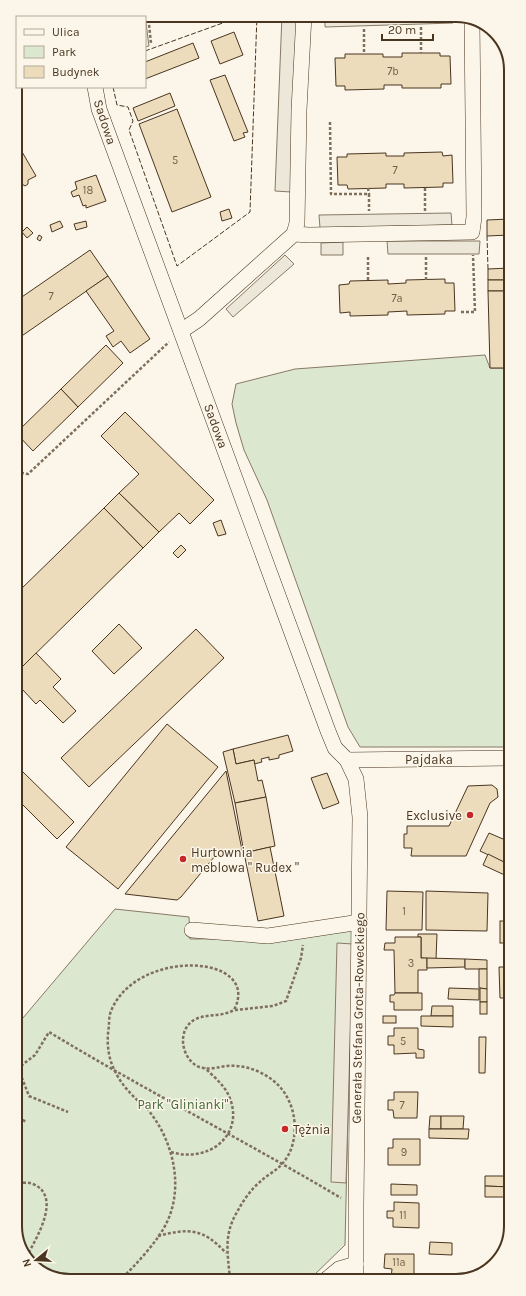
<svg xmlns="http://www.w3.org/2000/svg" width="526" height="1296" font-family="Karla,sans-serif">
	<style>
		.green { fill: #dce7d0; stroke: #887966 }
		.parking { fill: #ede7d9; stroke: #887966 }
		.building { fill: #ecdcbc; stroke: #4a3520 }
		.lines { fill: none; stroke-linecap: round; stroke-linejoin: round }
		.lane-casing { stroke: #4a3520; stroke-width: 10 }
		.street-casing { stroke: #4a3520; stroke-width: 16 }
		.path { stroke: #7f6f5c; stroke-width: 2.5; stroke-dasharray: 3 2; stroke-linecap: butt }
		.lane { stroke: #fbf6e9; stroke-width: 8 }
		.street { stroke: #fbf6e9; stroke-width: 15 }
		.fence { stroke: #4a3520; stroke-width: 1; stroke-dasharray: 5 2; stroke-linecap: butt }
		.poi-dot { fill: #c62828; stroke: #fbf6e9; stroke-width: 1.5 }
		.labels { text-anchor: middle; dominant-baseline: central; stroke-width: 3; stroke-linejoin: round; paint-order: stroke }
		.number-label { font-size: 11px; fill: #725f47 }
		.street-label { font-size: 13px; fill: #4a3520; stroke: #fbf6e9 }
		.poi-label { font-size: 13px; fill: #4a3520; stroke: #fbf6e9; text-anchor: start }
		.park-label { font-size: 13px; fill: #436837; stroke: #fbf6e9 }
		.rim { fill: none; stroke: #4a3520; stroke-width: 2 }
	</style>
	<rect width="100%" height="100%" fill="#fbf6e9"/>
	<g class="green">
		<path d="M485,355L490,368H509L510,747H360L348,727L267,500L244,450L236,423L232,404L236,384L295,369Z"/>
		<path d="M115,909L189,917L190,939L298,938L355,927L349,1069L345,1245L310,1279L66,1281L36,1269L18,1243L17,1025Z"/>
	</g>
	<g class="parking">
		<path d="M106,15H145L149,46L145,47V17H106Z"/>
		<path d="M282,15H297L291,192L275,191Z"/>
		<path d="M325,15H453V23L325,27Z"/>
		<path d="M451,213L452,225L320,228L319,215Z"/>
		<path d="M387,241H480L479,254H388Z"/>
		<path d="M343,242V255H321V243Z"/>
		<path d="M285,255L294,264L233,317L226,309Z"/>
		<path d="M337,943L353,944L346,1183L331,1182Z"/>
	</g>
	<g class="building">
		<path d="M234,32L243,55L220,64L211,41Z"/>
		<path d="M193,43L199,58L145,79V62Z"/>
		<path d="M402,53H440V56H450L451,84H441V88H402V85H384V89L345,90V86H336L335,58H345V54H383V57H402Z"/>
		<path d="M225,75L248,132L243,133L245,137L234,141L210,80Z"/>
		<path d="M170,93L175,106L138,121L133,108Z"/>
		<path d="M177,109L211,197L172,212L139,124Z"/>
		<path d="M21,150L36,176L28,180V184L25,186L22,184L15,188V154Z"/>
		<path d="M442,152L443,156L452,155L453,183H443V187L404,188V184H386V188L348,189L347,185H338L337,157H347V154L386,153V156H404V153Z"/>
		<path d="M96,175L106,201L86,208V205L83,206L79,195L73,197L71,192L77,189L75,182Z"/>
		<path d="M229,209L232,218L222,221L220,212Z"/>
		<path d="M509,219V235L487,236V220Z"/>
		<path d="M60,221L63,227L52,232L50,225Z"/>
		<path d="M86,221L87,227L76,230L74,224Z"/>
		<path d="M27,227L33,233L27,238L22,232Z"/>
		<path d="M39,235L42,237L40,241L37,239Z"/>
		<path d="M90,250L108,276L16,340V301Z"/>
		<path d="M509,268V280H488V269Z"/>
		<path d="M108,276L150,339L130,353L121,341L113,347L106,336L114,331L86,291Z"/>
		<path d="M445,279V283H454L455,311H445V314L407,315V311L388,312V315L350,316V312L340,313L339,285L349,284L350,281L388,280V284L406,283V280Z"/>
		<rect x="488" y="280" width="21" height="11"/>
		<path d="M488,291H505L507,368H490Z"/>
		<path d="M106,345L123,363L78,407L61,389Z"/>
		<path d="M61,389L78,407L33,451L16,433Z"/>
		<path d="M125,412L214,500L190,524L179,513L159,532L119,493L139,474L101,436Z"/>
		<path d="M119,493L159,532L143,548L104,508Z"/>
		<path d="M104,508L143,548L17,672L16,594Z"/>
		<path d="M221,520L226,534L218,536L213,523Z"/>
		<path d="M181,545L186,550L178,558L173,553Z"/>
		<path d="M119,624L142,648L114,674L92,651Z"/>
		<path d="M196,629L224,658L89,787L61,758Z"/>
		<path d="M36,653L61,679L53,687L76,711L63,723L40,700L36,704L22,689L17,694V672Z"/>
		<path d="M167,724L218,767L118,889L66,847Z"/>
		<path d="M288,735L293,751L279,755V758L269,760V757L261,759L262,762L254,764V760L236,764L233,749Z"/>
		<path d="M233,749L236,764L254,760L258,781L262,780L266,797L235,803L223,752Z"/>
		<path d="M22,771L74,822L57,839L17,799V776Z"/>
		<path d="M226,771L242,850L215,856L181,897L177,900L125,894Z"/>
		<path d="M327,773L339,803L323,809L311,778Z"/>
		<path d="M492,785L497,789L498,797L490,803L466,856H411L412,848H404V834H407V826H449L468,786Z"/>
		<path d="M266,797L275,846L244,853L235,803Z"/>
		<path d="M489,833L510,842V865L480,851Z"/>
		<path d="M270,847L284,916L258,921L244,853Z"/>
		<path d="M488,854L510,865L509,877L483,865Z"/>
		<path d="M387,891L423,892L422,930H386Z"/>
		<path d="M426,891L488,893L487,931L426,930Z"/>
		<rect x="500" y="921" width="10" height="22"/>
		<path d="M418,934H437L436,959L421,958V937H418Z"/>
		<path d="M395,937H421V958H427V970H418V993H395L394,950H384L385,943H395Z"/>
		<path d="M427,958L465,959V967L427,968Z"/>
		<path d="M465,959L487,960V969H465Z"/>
		<path d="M499,967H510V998H500Z"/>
		<path d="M479,969H487V989L479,988Z"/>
		<path d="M449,988L479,989V1000L448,999Z"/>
		<path d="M480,988L487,989V1002H480Z"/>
		<path d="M395,993H422V1010H394V1002H390V995H394Z"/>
		<rect x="480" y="1002" width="7" height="12"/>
		<path d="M432,1006H453V1016H431Z"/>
		<rect x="383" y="1016" width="13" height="7"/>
		<path d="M421,1016H453V1027L421,1026Z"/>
		<path d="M394,1028H418V1049L424,1050V1058H416V1053L394,1054V1045H388V1036H394Z"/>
		<path d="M479,1037H486L485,1073H479Z"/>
		<path d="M394,1092H418L417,1118H394L393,1110H388V1100H394Z"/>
		<path d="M430,1116H441V1129H429Z"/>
		<path d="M441,1116H464L463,1129H441Z"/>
		<path d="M429,1129H469L468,1139L429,1138Z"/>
		<path d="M393,1139H420V1165H388V1148H393Z"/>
		<path d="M485,1176H511V1187L485,1186Z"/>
		<path d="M391,1184L417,1185V1195H391Z"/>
		<path d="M485,1186L511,1187V1197H485Z"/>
		<path d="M394,1202L419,1203V1228L393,1227V1218H387V1211H394Z"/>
		<path d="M430,1242L452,1243V1255L429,1254Z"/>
		<path d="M385,1254H414V1279L391,1278L392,1269L384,1268Z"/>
	</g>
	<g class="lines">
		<g class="lane-casing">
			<path id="lane" d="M15,68L17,72"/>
		</g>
		<g class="street-casing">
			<g id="street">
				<path d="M77,15L81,17"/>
				<path d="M95,87L99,109L328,731L335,748L347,760L356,779L360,817L356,1207V1279"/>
				<path d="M294,234L297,223L299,110L304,15"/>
				<path d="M181,331L199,319L294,234L309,235L472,232L474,217L472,20"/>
				<path d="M347,760L510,758"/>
				<path d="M192,930L268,936L360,922"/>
				<path d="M327,1279L339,1269L356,1264"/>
			</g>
		</g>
		<g class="path">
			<path d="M148,15L151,43"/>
			<path d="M421,27V53"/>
			<path d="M364,29V54"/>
			<path d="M330,122L331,194H369V211"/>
			<path d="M368,188L369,194"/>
			<path d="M425,211V187"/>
			<path d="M368,257V281"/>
			<path d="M426,280V256"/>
			<path d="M461,312H475L473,255"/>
			<path d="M16,472L28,474L169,342"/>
			<path d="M235,1010L273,1006L286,1001L301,958L303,945"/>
			<path d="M18,1068L29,1096L68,1112"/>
			<path d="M17,1069L35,1055L49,1032C145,1090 245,1141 341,1198"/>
			<path d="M18,1118L27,1122"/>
			<path d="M171,1152C210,1164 247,1133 228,1094C223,1084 213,1076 205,1068"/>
			<path d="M18,1183C23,1183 28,1182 33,1184C62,1196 37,1237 28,1254L26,1255"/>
			<path d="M158,1236C189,1228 203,1228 226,1253"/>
			<path d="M119,1281C134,1267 159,1240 167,1222C184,1186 173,1141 149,1111C145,1106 139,1102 134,1097C114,1077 104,1055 109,1026C109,1022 109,1016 111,1011C137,947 263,954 234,1010C219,1018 206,1013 194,1020C177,1030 181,1057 197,1066C207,1071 217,1067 227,1066C252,1064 279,1078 289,1101C298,1120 297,1148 282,1164C276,1171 267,1175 261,1181C251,1189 243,1201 237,1212C223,1236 228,1254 230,1280"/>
		</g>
		<use href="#lane" class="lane"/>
		<use href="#street" class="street"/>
		<g class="fence">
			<path d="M106,15V17"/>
			<path d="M145,51L245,15"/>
			<path d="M113,87L117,105L128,107L133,121L129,130L177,266L250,212L257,15"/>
			<path d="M487,236L488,269"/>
		</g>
	</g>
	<g class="poi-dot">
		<circle cx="470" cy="815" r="4"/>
		<circle cx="183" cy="859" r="4"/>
		<circle cx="285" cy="1129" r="4"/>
	</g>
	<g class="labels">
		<g class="number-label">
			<text x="393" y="71">7b</text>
			<text x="175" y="160">5</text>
			<text x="395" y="170">7</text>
			<text x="88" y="190">18</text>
			<text x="51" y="296">7</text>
			<text x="397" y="298">7a</text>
			<text x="404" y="911">1</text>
			<text x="411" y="963">3</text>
			<text x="403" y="1041">5</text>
			<text x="402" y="1105">7</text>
			<text x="404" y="1152">9</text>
			<text x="403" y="1215">11</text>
			<text x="399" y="1262">11a</text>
		</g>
		<g class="street-label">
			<text transform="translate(105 122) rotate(72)">Sadowa</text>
			<text transform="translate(216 426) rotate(70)">Sadowa</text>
			<text x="429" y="759">Pajdaka</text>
			<text transform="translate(358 1018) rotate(-89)">Generała Stefana Grota-Roweckiego</text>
		</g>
		<g class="poi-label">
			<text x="462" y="815" text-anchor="end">Exclusive</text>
			<text x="191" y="852">Hurtownia<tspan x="191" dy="15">meblowa " Rudex "</tspan></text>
			<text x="293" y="1129">Tężnia</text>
		</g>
		<g class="park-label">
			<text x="183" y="1104">Park "Glinianki"</text>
		</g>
	</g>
	<path d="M0 0H526V1296H0ZM70 22H456A48 48 0 0 1 504 70V1226A48 48 0 0 1 456 1274H70A48 48 0 0 1 22 1226V70A48 48 0 0 1 70 22Z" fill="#fbf6e9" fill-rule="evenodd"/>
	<path class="rim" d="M70 22H456A48 48 0 0 1 504 70V1226A48 48 0 0 1 456 1274H70A48 48 0 0 1 22 1226V70A48 48 0 0 1 70 22Z"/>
	<rect x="16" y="16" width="130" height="72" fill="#fbf6e9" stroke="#b4a999"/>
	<rect x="24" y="29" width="20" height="6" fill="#fbf6e9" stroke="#b4a999"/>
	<text x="52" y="36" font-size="12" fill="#4a3520">Ulica</text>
	<rect x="24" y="46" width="20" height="12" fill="#dce7d0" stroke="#b4a999"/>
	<text x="52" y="56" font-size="12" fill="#4a3520">Park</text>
	<rect x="24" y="66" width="20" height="12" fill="#ecdcbc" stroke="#b4a999"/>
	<text x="52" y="76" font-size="12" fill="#4a3520">Budynek</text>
	<g transform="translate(36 1260) rotate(252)" stroke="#fbf6e9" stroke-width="3" paint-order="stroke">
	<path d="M0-3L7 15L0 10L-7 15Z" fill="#4a3520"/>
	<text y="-6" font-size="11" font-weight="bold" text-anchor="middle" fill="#4a3520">N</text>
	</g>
	<path d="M382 34v6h51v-6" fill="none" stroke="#4a3520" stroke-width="2"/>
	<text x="388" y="34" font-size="12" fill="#4a3520" stroke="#fbf6e9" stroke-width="3" paint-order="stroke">20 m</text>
</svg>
